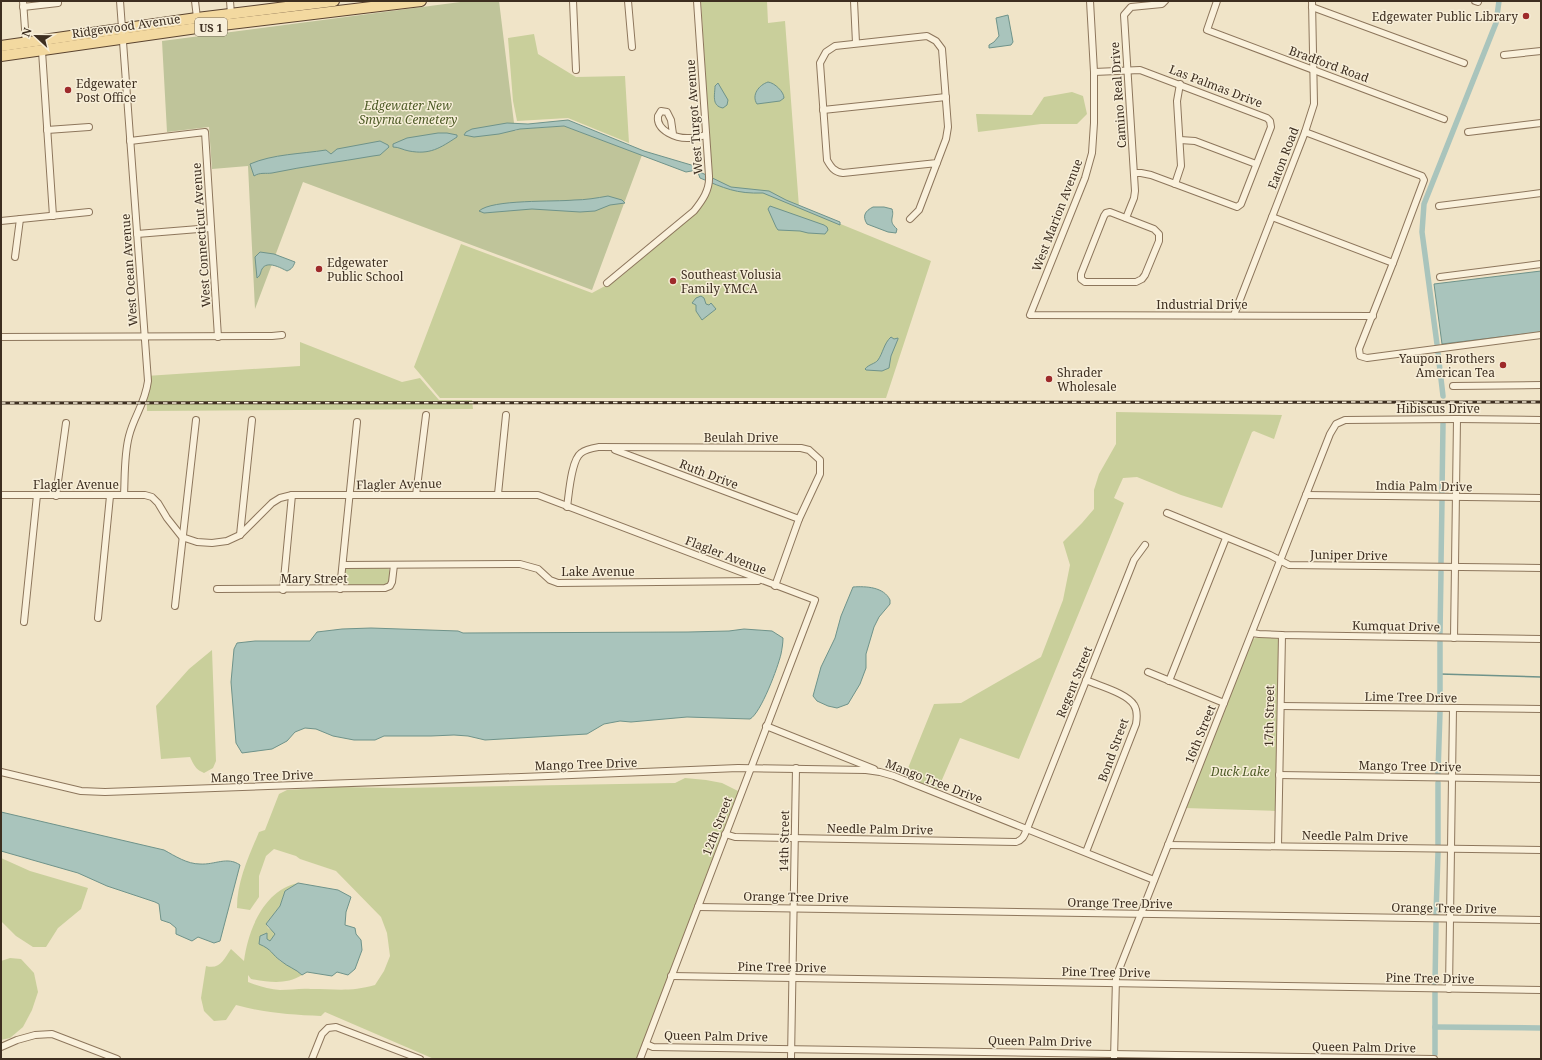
<svg xmlns="http://www.w3.org/2000/svg" width="1542" height="1060" font-family="'Noto Serif',serif">
	<style>
		.green { fill: #c9cf9b }
		.cemetery { fill: #bfc49a }
		.water { fill: #a9c4bc; stroke: #6f938a }
		.lines { fill: none; stroke-linecap: round; stroke-linejoin: round }
		.stream { stroke: #6f938a; stroke-width: 1.5 }
		.canal { stroke: #a9c4bc; stroke-width: 5.5 }
		.minor-casing { stroke: #8d765c; stroke-width: 8 }
		.primary-casing { stroke: #5b4430; stroke-width: 12 }
		.minor { stroke: #faf1dc; stroke-width: 6 }
		.primary { stroke: #f3d9a0; stroke-width: 10 }
		.rail-casing { stroke: #3d2e20; stroke-width: 3 }
		.rail { stroke: #f7eed8; stroke-width: 1.5; stroke-dasharray: 4.5; stroke-linecap: butt }
		.poi-dot { fill: #9e2a2b; stroke: #f7eed8; stroke-width: 1.5 }
		.labels { text-anchor: middle; dominant-baseline: central; stroke-width: 3; stroke-linejoin: round; paint-order: stroke }
		.shield { fill: #f7eed8; stroke: #756857; stroke-width: 1 }
		.shield-label { font-size: 11px; font-weight: bold; fill: #3d2e20 }
		.poi-label { font-size: 12px; fill: #3d2e20; stroke: #f7eed8; text-anchor: start }
		.street-label { font-size: 12px; fill: #3d2e20; stroke: #f7eed8 }
		.park-label { font-size: 12px; font-style: italic; fill: #4d5a26; stroke: #f7eed8 }
	</style>
	<rect width="100%" height="100%" fill="#f0e4c8"/>
	<g class="green">
		<path d="M701,1H767L768,23L785,21L799,207L931,261L886,398H440L414,367L461,244L592,293L618,279L699,210L710,193L712,181Z"/>
		<path d="M534,34L538,54L576,77L625,76L629,143L568,118L517,121L513,101L508,38Z"/>
		<path d="M1072,92L1083,96L1087,114L1077,124H1041L978,132L976,114L1032,115L1044,97Z"/>
		<path d="M300,342L402,382L420,378L439,400H472L473,409L147,411L146,376L300,366Z"/>
		<path d="M1116,412L1282,415L1274,439L1254,431L1252,432L1222,508L1181,495L1137,477L1123,478L1114,498L1124,503L1019,759L960,738L935,796L902,783L934,704L961,703L1041,657L1063,600L1070,565L1063,542L1082,523L1094,509V490L1099,474L1116,444Z"/>
		<path d="M347,567H385L389,569L391,576L388,585H385L347,587L344,583L345,570Z"/>
		<path d="M1268,637L1278,639L1280,642L1276,811L1185,808L1252,639L1256,638Z"/>
		<path d="M212,650L216,761L213,768L204,773C195,769 194,765 190,757L161,759L156,706L189,669Z"/>
		<path d="M685,778L706,780L722,783L742,793L686,940L636,1059H434L325,1012L321,1016C292,1015 264,1013 236,1005L226,1020L214,1021L204,1011L201,998L206,966C220,970 224,959 231,949L244,961C248,930 264,890 298,883L285,891L280,906L266,924L268,928L276,933L270,941L260,936L280,961L297,970L302,975C286,985 269,982 251,979L248,975V982C258,986 269,989 280,990C291,990 301,988 311,989C336,989 351,992 375,985L384,971L390,956L387,933L381,917L336,871L300,859L296,856L274,849L266,856L259,876V897L250,910L237,908C237,881 249,856 259,832L265,830L279,794L287,790L335,787L400,788L675,783Z"/>
		<path d="M1,858L30,871L88,888L81,909L58,928L46,947H33L16,936L1,921Z"/>
		<path d="M10,958L21,959L34,973L38,992L32,1010L23,1027L10,1038L1,1040V961Z"/>
	</g>
	<path class="cemetery" d="M468,1H499L515,131L520,129L564,126L642,155L592,290L303,182L255,309L248,166L212,169L209,127L167,132L162,41Z"/>
	<g class="water">
		<path d="M1008,15L1013,42L1011,45L989,48V45L994,42L999,36L996,18Z"/>
		<path d="M768,82C775,83 784,92 784,98L780,101L757,104C751,95 759,85 768,82Z"/>
		<path d="M718,83L728,100L727,105L723,108C711,106 715,94 715,86Z"/>
		<path d="M568,120L644,151L698,167L700,172L731,187L769,191L786,200L840,222V225L763,193C736,194 724,188 700,178L697,170L686,172L564,126L520,129L499,134L474,137L464,135L466,132L472,129L507,123L528,124Z"/>
		<path d="M438,133H447L457,135V137C440,148 430,155 409,151C403,150 399,147 393,147V144L407,138Z"/>
		<path d="M380,141L388,145L389,147L380,155L373,156C339,162 305,166 272,173C266,174 260,172 254,176L250,164C273,154 301,154 326,150L331,154L337,149Z"/>
		<path d="M608,196L622,200L625,203L610,205L595,211L580,212L532,209L484,213L479,211C492,199 555,202 574,200C585,200 597,198 608,196Z"/>
		<path d="M770,206L824,225L827,227L828,230L825,234L808,233L800,231L778,230L776,227L768,209Z"/>
		<path d="M873,207H884L892,209C895,218 887,220 897,229L896,233L888,232L867,224C862,216 865,211 873,207Z"/>
		<path d="M260,252L274,254L295,262C293,267 292,269 287,271C281,268 267,260 262,269C260,273 261,275 257,278L255,257Z"/>
		<path d="M1541,271V332L1442,344L1434,284Z"/>
		<path d="M701,296L704,298L706,304L709,305L711,303L716,309L702,320L696,311V305L692,303L696,298Z"/>
		<path d="M891,337L894,339L898,338V339L891,356L889,368L882,371L866,370L865,369C869,364 875,364 878,360C883,353 884,343 891,337Z"/>
		<path d="M853,587C866,586 884,587 890,600V604L879,617L874,627L866,654V668L860,684L848,704L837,708L828,706L817,701L813,696L821,667L835,638L841,616Z"/>
		<path d="M371,628L458,631L463,633L688,632L729,631L744,629L772,631L783,638C783,643 782,649 781,654C778,667 761,713 750,719L687,717L631,722L620,721L604,724L587,734L485,740L468,736L454,735L431,736H384L375,740H354L333,736L316,729L305,728L295,732L287,741L272,749L242,753L236,743L231,682L234,649L237,643L255,641H310L317,632L342,629Z"/>
		<path d="M1,812L164,850C175,856 187,864 200,864C215,865 227,856 240,865L220,941L214,943L198,937L192,941L176,934V928L170,923L161,920L159,904L155,902L107,886L78,873L1,851Z"/>
		<path d="M298,883L338,890L351,897L346,912L345,925L355,928L356,934L361,940L362,950L355,969L348,975L337,972L332,976L307,972L302,975C296,969 288,967 281,961C271,954 273,950 259,944L260,936L267,933V939L270,941L275,934L266,924L280,906L285,891Z"/>
	</g>
	<g class="lines">
		<path class="stream" d="M1440,674L1541,677"/>
		<g class="canal">
			<path d="M1437,344L1422,232L1424,204L1496,23L1499,1"/>
			<path d="M1438,353L1443,396"/>
			<path d="M1442,492L1443,424"/>
			<path d="M1441,563L1442,501"/>
			<path d="M1440,633L1441,572"/>
			<path d="M1440,642V704"/>
			<path d="M1438,773L1440,712"/>
			<path d="M1438,783V844"/>
			<path d="M1436,914L1438,853"/>
			<path d="M1435,984L1436,923"/>
			<path d="M1435,993V1054"/>
			<path d="M1435,1027L1541,1028"/>
		</g>
		<g class="minor-casing">
			<g id="minor">
				<path d="M23,1L26,43"/>
				<path d="M120,1L148,381C145,404 134,416 129,436C124,455 125,476 124,495"/>
				<path d="M195,1L197,18"/>
				<path d="M230,1L231,14"/>
				<path d="M573,1L576,70"/>
				<path d="M628,1L632,47"/>
				<path d="M854,1L856,43"/>
				<path d="M1090,1L1094,72V123L1092,153L1085,178L1030,315L1373,316"/>
				<path d="M1217,1L1207,30L1444,119"/>
				<path d="M1475,1L1478,2"/>
				<path d="M23,7L58,3V1"/>
				<path d="M1312,7L1464,63"/>
				<path d="M42,51L53,216"/>
				<path d="M1504,55L1541,51"/>
				<path d="M1094,72L1140,70L1267,118L1270,121L1271,127L1241,204L1237,207L1151,175L1141,173H1134"/>
				<path d="M823,110L946,97"/>
				<path d="M47,130L89,127"/>
				<path d="M1305,132L1422,176L1424,180L1393,263L1359,349L1360,356L1367,358L1541,335"/>
				<path d="M1468,132L1541,123"/>
				<path d="M673,134L671,120L667,112L661,111L658,116C656,131 677,139 690,138C696,138 701,136 706,135"/>
				<path d="M1180,140L1195,141L1256,164"/>
				<path d="M130,141L205,132L218,337"/>
				<path d="M1175,184L1181,166L1177,101L1180,84"/>
				<path d="M1439,206L1541,193"/>
				<path d="M1110,212L1154,229L1159,234V241L1145,275L1142,279L1136,282H1085L1081,279V274L1104,216L1106,213Z"/>
				<path d="M1272,217L1393,263"/>
				<path d="M1126,218L1134,198L1135,191L1124,15L1131,7L1162,4L1165,1"/>
				<path d="M910,219L919,210L946,139L948,127L942,49L936,41L927,36L835,46L826,52L820,63L827,160C831,167 834,172 843,173L937,163"/>
				<path d="M1,221L89,212"/>
				<path d="M137,234L211,228"/>
				<path d="M15,257L20,219"/>
				<path d="M1440,277L1541,264"/>
				<path d="M607,283L694,211C702,201 710,190 709,176L697,1"/>
				<path d="M1234,315L1305,132L1314,104L1312,1"/>
				<path d="M1,337L272,336L282,335"/>
				<path d="M1453,386L1541,385"/>
				<path d="M615,450L799,519"/>
				<path d="M498,494L506,415"/>
				<path d="M1,495H145L152,497L158,503L167,518L182,537L197,542L212,543L227,541L240,535L272,503L280,498L292,495H538L815,600L640,1059"/>
				<path d="M416,495L426,415"/>
				<path d="M1306,495L1541,498"/>
				<path d="M56,496L66,423"/>
				<path d="M567,507C569,494 571,460 581,453C586,449 593,448 599,447L801,448L809,450L820,460V474L799,519L775,586"/>
				<path d="M1167,513L1270,555L1289,565L1541,568"/>
				<path d="M240,535L252,420"/>
				<path d="M343,565L520,564L538,569L550,580L558,583L758,581"/>
				<path d="M217,589L385,588L390,586L392,582L394,565"/>
				<path d="M340,589L357,422"/>
				<path d="M283,590L292,495"/>
				<path d="M175,606L196,420"/>
				<path d="M98,618L110,496"/>
				<path d="M24,622L37,495"/>
				<path d="M1252,633L1259,634L1282,635L1541,639"/>
				<path d="M1454,638L1457,419"/>
				<path d="M1148,672L1224,703"/>
				<path d="M1169,681L1226,538"/>
				<path d="M1281,706L1541,709"/>
				<path d="M766,726L874,769"/>
				<path d="M1,772L81,791L105,792L548,776L738,768L866,770L880,772L894,776L1154,880"/>
				<path d="M1279,775L1541,779"/>
				<path d="M725,834L735,837L1016,842C1023,840 1024,836 1027,829L1134,560L1145,545"/>
				<path d="M1168,845L1541,850"/>
				<path d="M1278,846L1282,635"/>
				<path d="M1086,852L1136,724C1137,718 1138,711 1134,705C1127,693 1099,686 1086,680"/>
				<path d="M698,907L1541,920"/>
				<path d="M671,976L1541,990"/>
				<path d="M1449,989L1453,708"/>
				<path d="M646,1044L653,1047L1434,1059"/>
				<path d="M1,1047L17,1040L35,1035L52,1034L117,1059"/>
				<path d="M312,1059L322,1034L328,1028L336,1027L420,1059"/>
				<path d="M791,1059L796,768"/>
				<path d="M1114,1059L1116,978L1118,972L1330,434L1336,424L1345,420L1457,419L1541,420"/>
			</g>
		</g>
		<g class="primary-casing">
			<g id="primary">
				<path d="M1,46L197,18L334,1"/>
				<path d="M1,56L197,28L421,1"/>
			</g>
		</g>
		<use href="#minor" class="minor"/>
		<use href="#primary" class="primary"/>
		<g class="rail-casing">
			<path id="rail" d="M1,403L1541,402"/>
		</g>
		<use href="#rail" class="rail"/>
	</g>
	<g class="poi-dot">
		<circle cx="1526" cy="16" r="4"/>
		<circle cx="68" cy="90" r="4"/>
		<circle cx="319" cy="269" r="4"/>
		<circle cx="673" cy="281" r="4"/>
		<circle cx="1503" cy="365" r="4"/>
		<circle cx="1049" cy="379" r="4"/>
	</g>
	<g class="labels">
		<rect class="shield" x="195" y="18" width="32" height="18" rx="3"/>
		<g class="shield-label">
			<text x="211" y="27">US 1</text>
		</g>
		<g class="poi-label">
			<text x="1518" y="16" text-anchor="end">Edgewater Public Library</text>
			<text x="76" y="83">Edgewater<tspan x="76" dy="14">Post Office</tspan></text>
			<text x="327" y="262">Edgewater<tspan x="327" dy="14">Public School</tspan></text>
			<text x="681" y="274">Southeast Volusia<tspan x="681" dy="14">Family YMCA</tspan></text>
			<text x="1495" y="358" text-anchor="end">Yaupon Brothers<tspan x="1495" dy="14">American Tea</tspan></text>
			<text x="1057" y="372">Shrader<tspan x="1057" dy="14">Wholesale</tspan></text>
		</g>
		<g class="street-label">
			<text transform="translate(126 26) rotate(-8)">Ridgewood Avenue</text>
			<text transform="translate(1329 64) rotate(20)">Bradford Road</text>
			<text transform="translate(1216 86) rotate(21)">Las Palmas Drive</text>
			<text transform="translate(1118 95) rotate(-94)">Camino Real Drive</text>
			<text transform="translate(694 117) rotate(-94)">West Turgot Avenue</text>
			<text transform="translate(1283 158) rotate(-69)">Eaton Road</text>
			<text transform="translate(1057 215) rotate(-69)">West Marion Avenue</text>
			<text transform="translate(201 235) rotate(-94)">West Connecticut Avenue</text>
			<text transform="translate(129 270) rotate(-94)">West Ocean Avenue</text>
			<text x="1202" y="304">Industrial Drive</text>
			<text x="1438" y="408">Hibiscus Drive</text>
			<text x="741" y="437">Beulah Drive</text>
			<text transform="translate(709 474) rotate(21)">Ruth Drive</text>
			<text x="76" y="484">Flagler Avenue</text>
			<text transform="translate(399 484) rotate(-1)">Flagler Avenue</text>
			<text transform="translate(1424 486) rotate(1)">India Palm Drive</text>
			<text transform="translate(726 555) rotate(21)">Flagler Avenue</text>
			<text transform="translate(1349 555) rotate(1)">Juniper Drive</text>
			<text x="598" y="571">Lake Avenue</text>
			<text x="314" y="578">Mary Street</text>
			<text transform="translate(1396 626) rotate(1)">Kumquat Drive</text>
			<text transform="translate(1074 682) rotate(-68)">Regent Street</text>
			<text transform="translate(1411 697) rotate(1)">Lime Tree Drive</text>
			<text transform="translate(1269 716) rotate(-89)">17th Street</text>
			<text transform="translate(1200 734) rotate(-68)">16th Street</text>
			<text transform="translate(1113 750) rotate(-70)">Bond Street</text>
			<text transform="translate(586 764) rotate(-2)">Mango Tree Drive</text>
			<text transform="translate(1410 766) rotate(1)">Mango Tree Drive</text>
			<text transform="translate(262 776) rotate(-2)">Mango Tree Drive</text>
			<text transform="translate(934 781) rotate(21)">Mango Tree Drive</text>
			<text transform="translate(717 826) rotate(-69)">12th Street</text>
			<text transform="translate(880 829) rotate(1)">Needle Palm Drive</text>
			<text transform="translate(1355 836) rotate(1)">Needle Palm Drive</text>
			<text transform="translate(784 841) rotate(-89)">14th Street</text>
			<text transform="translate(796 897) rotate(1)">Orange Tree Drive</text>
			<text transform="translate(1120 903) rotate(1)">Orange Tree Drive</text>
			<text transform="translate(1444 908) rotate(1)">Orange Tree Drive</text>
			<text transform="translate(782 967) rotate(1)">Pine Tree Drive</text>
			<text transform="translate(1106 972) rotate(1)">Pine Tree Drive</text>
			<text transform="translate(1430 978) rotate(1)">Pine Tree Drive</text>
			<text transform="translate(716 1036) rotate(1)">Queen Palm Drive</text>
			<text transform="translate(1040 1041) rotate(1)">Queen Palm Drive</text>
			<text transform="translate(1364 1047) rotate(1)">Queen Palm Drive</text>
		</g>
		<g class="park-label">
			<text x="408" y="105">Edgewater New<tspan x="408" dy="14">Smyrna Cemetery</tspan></text>
			<text x="1240" y="771">Duck Lake</text>
		</g>
	</g>
	<rect width="1542" height="1060" fill="none" stroke="#3d2e20" stroke-width="4"/>
	<g transform="translate(36 36) rotate(292)" stroke="#f7eed8" stroke-width="3" paint-order="stroke">
	<path d="M0-3L7 15L0 10L-7 15Z" fill="#3d2e20"/>
	<text y="-6" font-size="11" font-weight="bold" text-anchor="middle" fill="#3d2e20">N</text>
	</g>
</svg>
